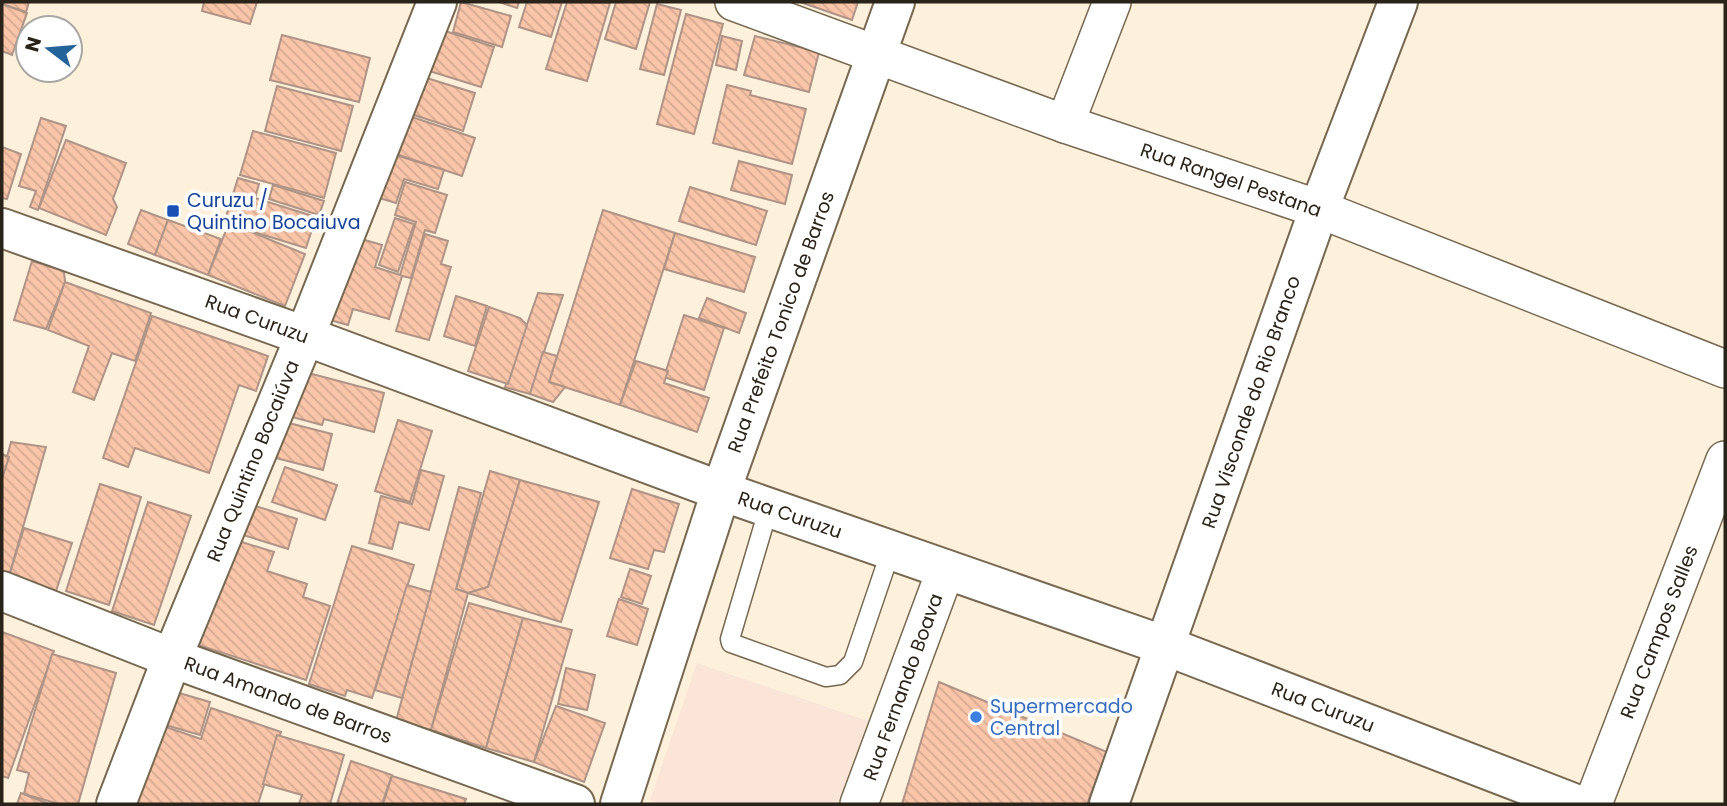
<svg xmlns="http://www.w3.org/2000/svg" width="1727" height="806" font-family="Poppins,sans-serif">
	<style>
		.commercial { fill: #fbe4d8 }
		.building { fill: url(#building-back-hatch); stroke: #af9385; stroke-width: 2 }
		.lines { fill: none; stroke-linecap: round; stroke-linejoin: round }
		.lane-casing { stroke: #766851; stroke-width: 21 }
		.street-casing { stroke: #766851; stroke-width: 40 }
		.secondary-casing { stroke: #766851; stroke-width: 42 }
		.lane { stroke: #fff; stroke-width: 18 }
		.street { stroke: #fff; stroke-width: 37 }
		.secondary { stroke: #fff; stroke-width: 38 }
		.transit-dot { fill: #1a4fb4; stroke: #fff; stroke-width: 2.5 }
		.shop-dot { fill: #3f7fe0; stroke: #fff; stroke-width: 2.5 }
		.labels { text-anchor: middle; dominant-baseline: central; stroke-width: 7; stroke-linejoin: round; paint-order: stroke }
		.street-label { font-size: 19px; fill: #292319; stroke: #fff }
		.transit-label { font-size: 19px; fill: #164399; stroke: #fff; text-anchor: start }
		.shop-label { font-size: 19px; fill: #366cbe; stroke: #fff; text-anchor: start }
	</style>
	<defs>
		<pattern id="building-back-hatch" width="6" height="6" patternUnits="userSpaceOnUse" patternTransform="scale(1.75)"><rect width="6" height="6" fill="#fac5a9"/><path d="M-1 5l2 2M0 0l6 6M5-1l2 2" fill="none" stroke="#d6a991"/></pattern>
	</defs>
	<rect width="100%" height="100%" fill="#fef1dc"/>
	<path class="commercial" d="M697,663L868,721L837,804H660L650,800Z"/>
	<g class="building">
		<path d="M2,2H29L26,12L2,4Z"/>
		<path d="M204,2H257L250,24L202,11Z"/>
		<path d="M461,2L511,16L502,47L453,32Z"/>
		<path d="M499,2H519L517,8Z"/>
		<path d="M527,2H562L551,37L519,27Z"/>
		<path d="M567,2L610,3L587,81L546,69Z"/>
		<path d="M616,2H650L636,49L605,39Z"/>
		<path d="M800,2H858L852,20Z"/>
		<path d="M2,4L27,13L12,55L2,51Z"/>
		<path d="M657,4L681,10L664,75L640,69Z"/>
		<path d="M686,14L723,24L694,134L657,124Z"/>
		<path d="M436,28L494,47L481,87L423,69Z"/>
		<path d="M282,35L370,58L359,102L270,80Z"/>
		<path d="M722,36L742,41L736,70L716,65Z"/>
		<path d="M755,36L819,52L809,92L744,75Z"/>
		<path d="M417,75L475,93L463,131L405,112Z"/>
		<path d="M727,85L751,91L750,95L806,109L792,164L713,143Z"/>
		<path d="M277,86L353,106L341,151L265,131Z"/>
		<path d="M403,114L475,138L462,176L390,152Z"/>
		<path d="M41,118L66,126L38,210L30,207L36,191L19,186Z"/>
		<path d="M253,131L336,153L324,198L240,175Z"/>
		<path d="M66,140L126,163L113,199L117,207L106,235L39,208Z"/>
		<path d="M2,147L21,154L7,199L2,198Z"/>
		<path d="M389,153L444,170L438,189L404,179L396,203L376,197Z"/>
		<path d="M739,161L792,175L785,204L731,190Z"/>
		<path d="M238,178L259,184L255,198L316,217L306,248L224,223Z"/>
		<path d="M405,182L447,195L435,233L425,230L411,278L402,276L389,319L353,309L348,325L326,319L351,236L382,245L375,267L400,275L416,222L395,215Z"/>
		<path d="M273,185L324,201L319,215L269,199Z"/>
		<path d="M690,187L767,211L756,245L679,221Z"/>
		<path d="M141,210L168,220L155,255L128,244Z"/>
		<path d="M603,210L675,233L620,405L549,382Z"/>
		<path d="M395,218L414,224L398,272L379,265Z"/>
		<path d="M168,220L221,239L208,275L155,255Z"/>
		<path d="M229,223L305,254L285,306L208,275Z"/>
		<path d="M675,233L755,257L744,292L664,269Z"/>
		<path d="M425,234L448,241L441,264L451,267L429,340L396,331Z"/>
		<path d="M32,261L64,271L65,282L46,329L14,320Z"/>
		<path d="M65,282L151,313L135,361L112,353L94,400L73,392L89,346L48,330Z"/>
		<path d="M538,293L563,295L530,394L505,387Z"/>
		<path d="M456,296L487,306L475,346L444,336Z"/>
		<path d="M707,298L746,313L739,333L699,318Z"/>
		<path d="M489,307L520,318L527,325L508,384L468,371Z"/>
		<path d="M684,315L724,328L704,390L664,377Z"/>
		<path d="M152,316L268,356L256,391L239,385L209,473L135,448L128,467L103,458Z"/>
		<path d="M543,352L557,356L549,382L565,387L553,402L530,394Z"/>
		<path d="M636,361L668,371L664,383L709,398L697,432L620,405Z"/>
		<path d="M297,370L384,393L374,432L324,419L322,425L285,415Z"/>
		<path d="M277,420L332,434L323,470L268,456Z"/>
		<path d="M398,420L432,431L410,502L375,491Z"/>
		<path d="M11,442L46,447L9,576L2,573V475Z"/>
		<path d="M2,454L9,457L2,479Z"/>
		<path d="M285,467L337,485L325,520L272,502Z"/>
		<path d="M421,470L444,476L429,530L399,522L392,549L369,543L381,496L412,504Z"/>
		<path d="M490,471L520,480L488,587L468,593L456,589Z"/>
		<path d="M520,480L599,502L561,622L468,593L488,587Z"/>
		<path d="M100,484L141,497L109,605L66,591Z"/>
		<path d="M459,487L481,493L456,589L468,593L431,730L396,721Z"/>
		<path d="M632,489L679,504L664,552L654,550L648,569L610,558Z"/>
		<path d="M148,502L191,516L154,625L112,611Z"/>
		<path d="M246,503L297,519L288,549L237,533Z"/>
		<path d="M24,528L72,543L56,591L9,576Z"/>
		<path d="M232,539L274,552L267,571L307,584L303,597L330,606L306,680L189,642Z"/>
		<path d="M352,546L414,565L372,698L347,690L345,696L309,684Z"/>
		<path d="M630,569L651,576L642,604L621,597Z"/>
		<path d="M407,585L431,592L402,698L375,690Z"/>
		<path d="M619,599L648,609L637,645L607,636Z"/>
		<path d="M469,603L523,618L486,748L431,730Z"/>
		<path d="M523,618L572,630L534,762L486,748Z"/>
		<path d="M2,632L54,651L8,778L2,776Z"/>
		<path d="M52,654L116,673L78,804H59L24,794L29,773L17,770Z"/>
		<path d="M566,668L595,675L587,710L558,704Z"/>
		<path d="M939,682L1107,752L1087,804H902Z"/>
		<path d="M172,691L210,702L200,735L162,724Z"/>
		<path d="M556,706L605,723L584,782L534,762Z"/>
		<path d="M211,708L281,732L258,804H132L163,726L201,739Z"/>
		<path d="M277,735L344,755L330,804H299L302,795L263,784Z"/>
		<path d="M351,761L392,775L382,804H337Z"/>
		<path d="M392,776L466,799L464,804H383Z"/>
		<path d="M21,793L49,804H17Z"/>
	</g>
	<g class="lines">
		<g class="lane-casing">
			<path id="lane" d="M769,507L730,639L731,643L826,677L840,675L853,662L891,550"/>
		</g>
		<g class="street-casing">
			<g id="street">
				<path d="M734,2L1065,124L1319,209L1725,369"/>
				<path d="M1065,124L1112,2"/>
				<path d="M859,804L946,569"/>
				<path d="M1593,804L1725,460"/>
			</g>
		</g>
		<g class="secondary-casing">
			<g id="secondary">
				<path d="M2,228L305,336L721,491L1166,646L1576,804"/>
				<path d="M2,591L172,658L575,804"/>
				<path d="M116,804L172,658L305,336L437,2"/>
				<path d="M620,804L721,491L895,2"/>
				<path d="M1109,804L1319,209L1398,2"/>
			</g>
		</g>
		<use href="#lane" class="lane"/>
		<use href="#street" class="street"/>
		<use href="#secondary" class="secondary"/>
	</g>
	<rect class="transit-dot" x="166" y="204" width="14" height="14" rx="3.5"/>
	<circle class="shop-dot" cx="976" cy="717" r="7"/>
	<g class="labels">
		<g class="street-label">
			<text transform="translate(1231 180) rotate(19)">Rua Rangel Pestana</text>
			<text transform="translate(257 319) rotate(20)">Rua Curuzu</text>
			<text transform="translate(781 322) rotate(-70)">Rua Prefeito Tonico de Barros</text>
			<text transform="translate(1251 402) rotate(-71)">Rua Visconde do Rio Branco</text>
			<text transform="translate(253 461) rotate(-68)">Rua Quintino Bocaiúva</text>
			<text transform="translate(790 515) rotate(19)">Rua Curuzu</text>
			<text transform="translate(1659 632) rotate(-69)">Rua Campos Salles</text>
			<text transform="translate(903 687) rotate(-70)">Rua Fernando Boava</text>
			<text transform="translate(288 700) rotate(20)">Rua Amando de Barros</text>
			<text transform="translate(1323 707) rotate(21)">Rua Curuzu</text>
		</g>
		<g class="transit-label">
			<text x="187" y="200">Curuzu /<tspan x="187" dy="22">Quintino Bocaiuva</tspan></text>
		</g>
		<g class="shop-label">
			<text x="990" y="706">Supermercado<tspan x="990" dy="22">Central</tspan></text>
		</g>
	</g>
	<rect width="1727" height="806" fill="none" stroke="#292319" stroke-width="7"/>
	<g transform="translate(49 49) rotate(286)"><circle r="33" fill="#ffffff" stroke="#a9a7a3" stroke-width="2"/>
	<path d="M0-5L12 26L0 18L-12 26Z" fill="#226399"/>
	<text y="-10" font-size="19" font-weight="bold" text-anchor="middle" fill="#292319">N</text>
	</g>
</svg>
